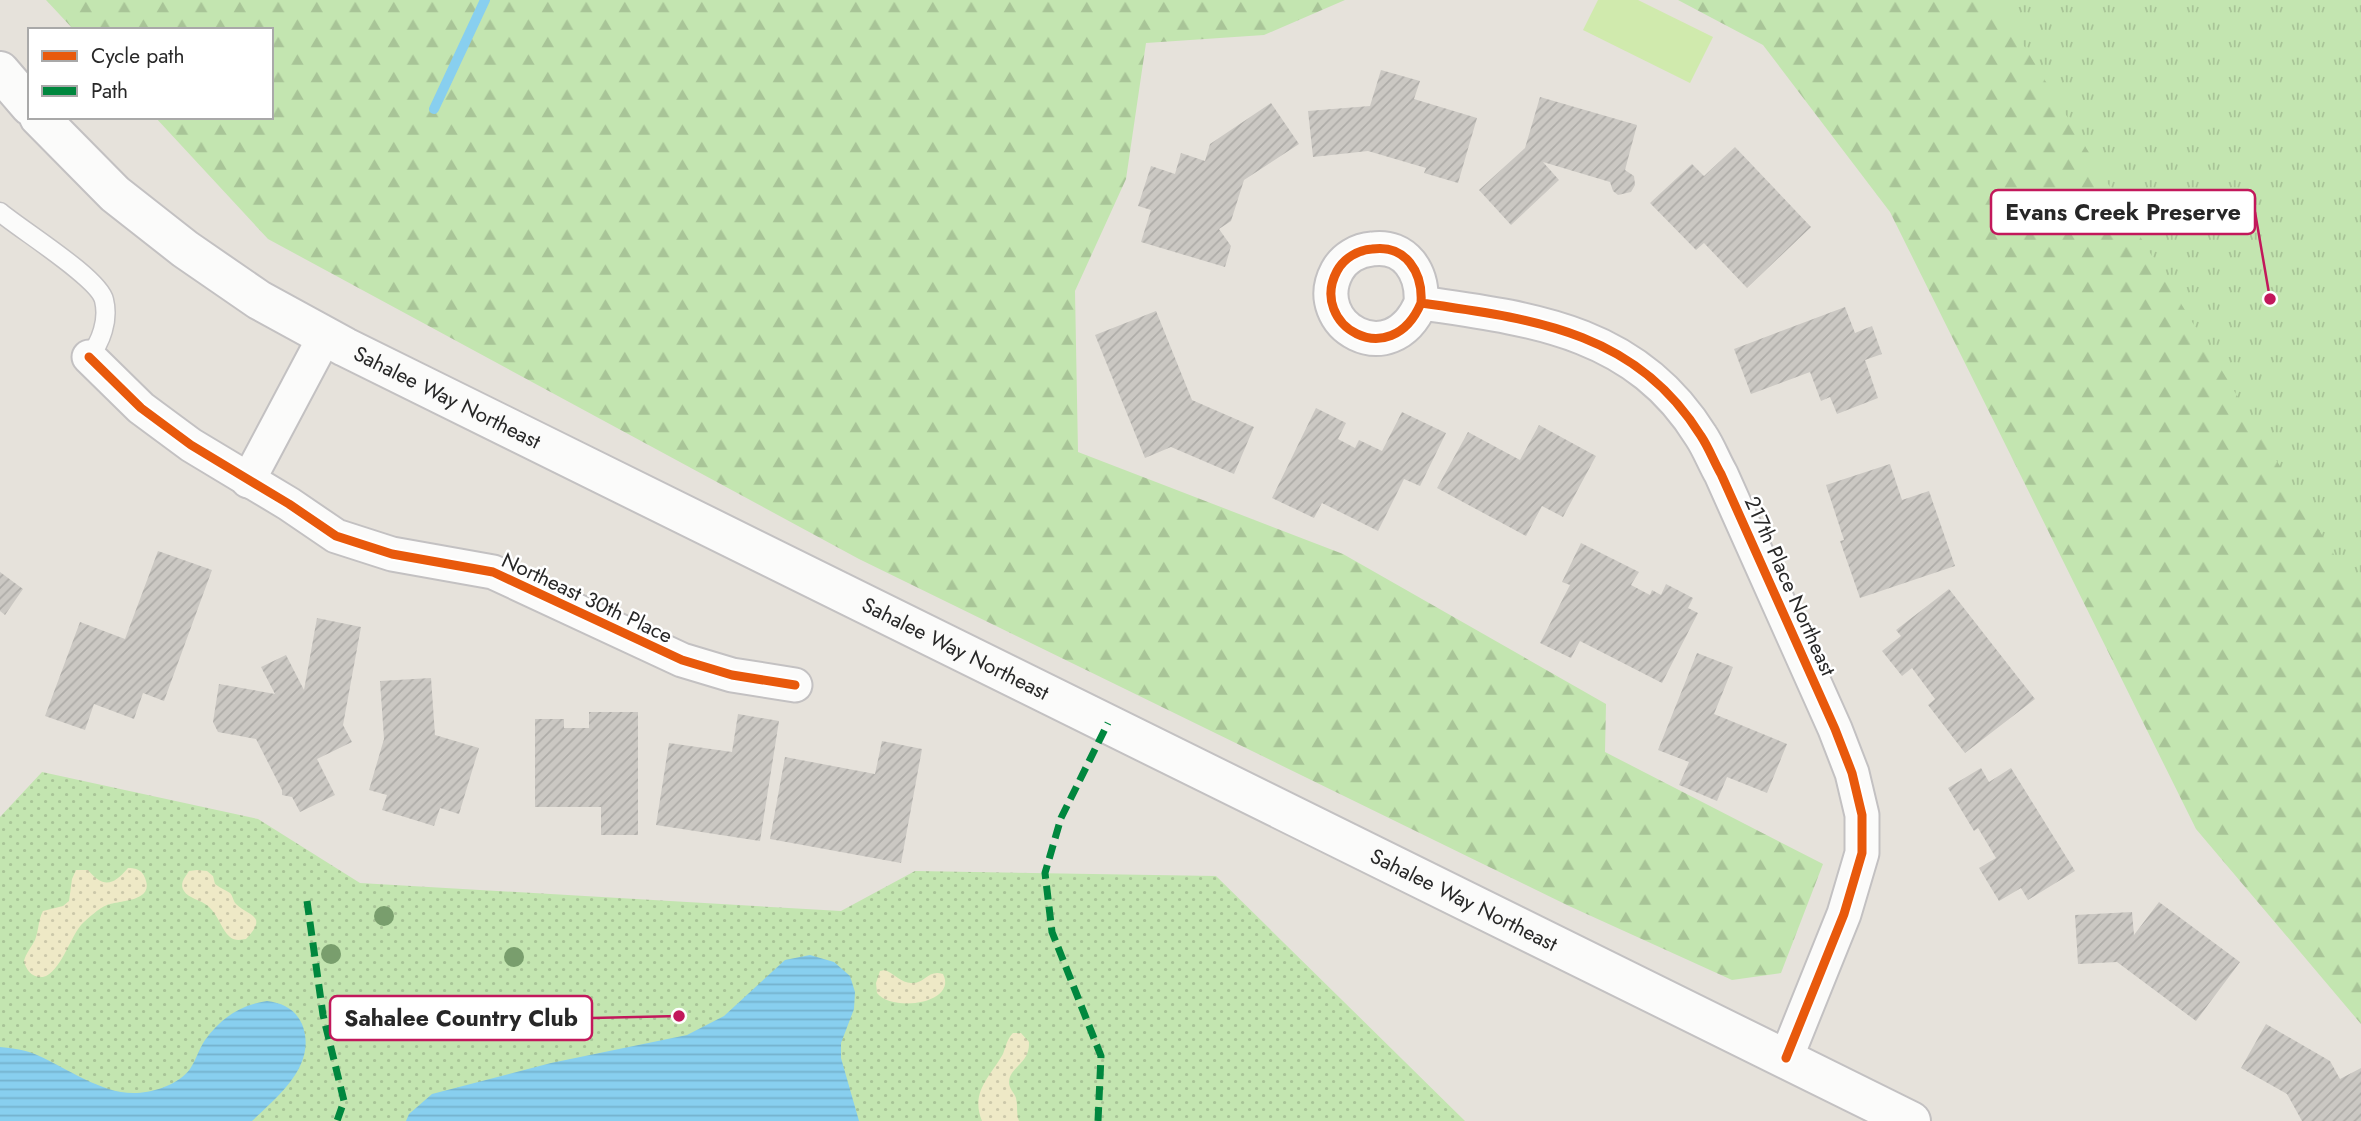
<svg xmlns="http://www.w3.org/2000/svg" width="2361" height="1121" font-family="Jost,sans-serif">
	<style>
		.grass { fill: url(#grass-dots) }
		.forest { fill: url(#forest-firs) }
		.sand { fill: url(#sand-dots) }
		.park { fill: url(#park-tufts) }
		.pitch { fill: #d0eaad }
		.water { fill: url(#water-rules) }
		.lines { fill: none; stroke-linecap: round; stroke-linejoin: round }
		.stream { stroke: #88cfef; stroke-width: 10 }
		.building { fill: url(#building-hatch) }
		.lane-casing { stroke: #c3c1c2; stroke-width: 21 }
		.street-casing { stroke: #c3c1c2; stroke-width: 37 }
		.secondary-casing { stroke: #c3c1c2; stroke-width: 42 }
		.lane { stroke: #fbfbfa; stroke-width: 18 }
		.street { stroke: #fbfbfa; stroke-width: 33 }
		.secondary { stroke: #fbfbfa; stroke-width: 38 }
		.quiet { stroke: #00873e; stroke-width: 7; stroke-dasharray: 14 7; stroke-linecap: butt }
		.cycleway-casing { stroke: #fff; stroke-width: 13 }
		.cycleway { stroke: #e8590c; stroke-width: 9 }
		.tree { fill: #799e6d }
		.labels { text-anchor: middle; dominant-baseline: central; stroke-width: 5; stroke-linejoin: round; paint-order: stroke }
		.street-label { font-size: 21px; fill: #272727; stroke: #fff }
		.leader { fill: none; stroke: #c2185b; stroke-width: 2.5 }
		.callout-dot { fill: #c2185b; stroke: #fff; stroke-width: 2.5 }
		.callout { fill: #fff; stroke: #c2185b; stroke-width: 2.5 }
		.callout-label { font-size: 23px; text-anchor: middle; font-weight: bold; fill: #272727 }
	</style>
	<defs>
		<pattern id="grass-dots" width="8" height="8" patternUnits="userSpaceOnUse" patternTransform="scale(1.75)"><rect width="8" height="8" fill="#c3e5b0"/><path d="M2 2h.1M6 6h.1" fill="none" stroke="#a8c497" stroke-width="1.8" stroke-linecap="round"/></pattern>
		<pattern id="forest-firs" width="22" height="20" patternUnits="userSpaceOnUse" patternTransform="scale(1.75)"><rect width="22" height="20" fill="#c3e5b0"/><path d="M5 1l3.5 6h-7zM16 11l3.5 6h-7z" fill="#a8c497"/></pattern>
		<pattern id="sand-dots" width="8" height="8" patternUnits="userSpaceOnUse" patternTransform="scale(1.75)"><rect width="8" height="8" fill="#eee9c6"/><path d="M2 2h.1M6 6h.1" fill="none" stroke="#ccc8aa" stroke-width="1.8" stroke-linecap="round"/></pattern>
		<pattern id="park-tufts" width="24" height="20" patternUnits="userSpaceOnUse" patternTransform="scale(1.75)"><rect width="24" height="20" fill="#c3e5b0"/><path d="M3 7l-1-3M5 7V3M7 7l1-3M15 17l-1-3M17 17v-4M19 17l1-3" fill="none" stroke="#a8c497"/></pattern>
		<pattern id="water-rules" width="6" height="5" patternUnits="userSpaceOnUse" patternTransform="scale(1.75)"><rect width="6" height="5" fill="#88cfef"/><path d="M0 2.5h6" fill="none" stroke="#75b2cd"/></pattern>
		<pattern id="building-hatch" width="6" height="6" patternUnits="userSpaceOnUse" patternTransform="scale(1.75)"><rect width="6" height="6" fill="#cbc8c3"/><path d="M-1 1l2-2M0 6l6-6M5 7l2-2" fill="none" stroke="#aeaca8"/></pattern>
	</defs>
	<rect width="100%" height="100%" fill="#e6e2db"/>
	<path class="grass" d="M42,772L258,819L360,883L841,911L915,871L1216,876L1465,1121H0V817Z"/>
	<g class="forest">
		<path d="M46,0H1345L1264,35L1146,43L1126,179L1075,291L1078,452L1343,554L1606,704L1605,752L1823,864L1781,973L1732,980L1569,906L859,559L268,239L155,117H271V30H74Z"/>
		<path d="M1678,0H2361V1024L2196,829L1890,212L1763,45Z"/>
	</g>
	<g class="sand">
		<path d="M128,868C136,868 142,870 145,878C155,902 120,900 107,905C99,908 87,919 81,925C70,938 60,973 43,977C32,978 26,970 24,961C26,953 31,948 35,940C39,930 38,920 43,911L63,906L69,901L72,879L76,870H88C103,888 113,886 128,868Z"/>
		<path d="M197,870L207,871L213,876L215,884C220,888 226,890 230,893C233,896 233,901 236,904C248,916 269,915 246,939C240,940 235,941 230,937C222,931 218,914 208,906C201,900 188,898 184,891C179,884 185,877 189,871Z"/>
		<path d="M885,970C893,973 902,983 911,983C925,984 928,969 943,974C958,1003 893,1013 877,993L876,983L880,971Z"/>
		<path d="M1013,1033H1021L1029,1042C1030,1064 1010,1066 1009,1082C1009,1089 1014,1092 1016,1098C1018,1105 1016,1113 1019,1121H982C970,1092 990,1077 1003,1054C1006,1046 1007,1039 1013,1033Z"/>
	</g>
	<path class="park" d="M1996,0H2361V599Z"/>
	<path class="pitch" d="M1598,0H1638L1713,37L1690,83L1583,30Z"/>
	<g class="water">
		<path d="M810,955L834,962L850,976L855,992L854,1009L841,1043V1058L859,1121H406L409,1114L432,1094L551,1063L687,1035L724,1016L785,960Z"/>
		<path d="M267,1001C283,1003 295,1009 302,1024C318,1065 278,1096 252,1121H0V1047C12,1048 26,1050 37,1055C67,1068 103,1095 137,1093C155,1092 179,1084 190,1069C196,1060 199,1049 205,1040C221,1018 240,1005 267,1001Z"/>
	</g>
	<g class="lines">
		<path class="stream" d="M434,109L485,0"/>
	</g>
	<g class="building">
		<path d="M1381,70L1420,81L1414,99L1477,118L1458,183L1424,173L1426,168L1368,151L1313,157L1308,111L1370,106Z"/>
		<path d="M1540,97L1637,125L1625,170L1634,176L1635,185L1631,192L1618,195L1613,191L1610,182L1543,162L1559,180L1511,225L1479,190L1525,148Z"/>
		<path d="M1271,103L1299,144L1244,180L1231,221L1219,229L1231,246L1225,267L1141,242L1151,210L1138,206L1151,166L1175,174L1181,153L1205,161L1210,144Z"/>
		<path d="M1735,147L1811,227L1747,288L1704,243L1696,250L1650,203L1692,164L1704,176Z"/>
		<path d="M1845,307L1855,333L1872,326L1882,354L1865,360L1878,398L1837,414L1830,397L1821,401L1810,372L1751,394L1734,349Z"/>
		<path d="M1156,311L1192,400L1254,427L1234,474L1171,447L1145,458L1095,335Z"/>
		<path d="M1316,408L1346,423L1338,439L1355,448L1359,440L1382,451L1402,412L1446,433L1420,486L1404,479L1378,531L1322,503L1314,518L1272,498Z"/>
		<path d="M1539,425L1596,456L1563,517L1542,506L1526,536L1437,488L1468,432L1520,460Z"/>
		<path d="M1890,464L1902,500L1929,491L1955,566L1860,598L1840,541L1844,540L1826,485Z"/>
		<path d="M1581,543L1639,572L1631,585L1650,595L1652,590L1661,595L1666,584L1693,598L1688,608L1698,613L1662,683L1580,641L1571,658L1540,643L1570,585L1562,582Z"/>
		<path d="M158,551L212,570L164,701L143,693L134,719L94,704L85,730L45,716L80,622L125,639Z"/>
		<path d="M0,572L23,589L5,615L0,611Z"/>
		<path d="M1949,589L2035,699L1965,753L1928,705L1935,699L1912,668L1902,676L1882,651L1901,636L1896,630Z"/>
		<path d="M317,618L361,627L343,725L352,742L317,759L335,795L300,812L292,797L282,795V790L256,739L218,732L213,722L219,684L275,694L261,667L286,655L304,690Z"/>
		<path d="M1697,653L1733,667L1714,714L1787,744L1767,793L1727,777L1717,801L1679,785L1689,762L1658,750Z"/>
		<path d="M431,678L435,735L479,748L459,814L440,808L434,826L382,810L387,795L369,790L384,739L380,681Z"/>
		<path d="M589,712H638V835H601V807H535V719H564V728H589Z"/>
		<path d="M738,714L779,721L760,841L656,825L669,743L732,752Z"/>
		<path d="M882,741L922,749L901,863L770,839L785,757L875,774Z"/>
		<path d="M1981,768L1989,782L2011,768L2075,871L2028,900L2021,888L1999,901L1979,868L1996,858L1978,828L1974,831L1948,788Z"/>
		<path d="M2159,902L2240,962L2196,1021L2117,962L2078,964L2075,915L2132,912L2134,935Z"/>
		<path d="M2266,1024L2330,1061L2340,1079L2361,1068V1121H2302L2287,1094L2241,1068Z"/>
	</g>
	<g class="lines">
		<g class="lane-casing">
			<path id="lane" d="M0,212C21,230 99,278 104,300C109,320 101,342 89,357"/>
		</g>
		<g class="street-casing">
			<g id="street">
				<path d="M1421,303C1391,374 1308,325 1337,271C1344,258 1358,250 1372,249C1406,244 1423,273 1421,303C1533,319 1636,331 1701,436C1709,448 1714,462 1721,474L1835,729L1852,773L1862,815V853L1844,914L1786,1058"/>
				<path d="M89,357L141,408L191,445L289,504L336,536L392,554L493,572L682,660L732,675L795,685"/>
				<path d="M248,481L325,336"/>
			</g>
		</g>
		<g class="secondary-casing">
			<g id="secondary">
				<path d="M0,71L30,106"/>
				<path id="s1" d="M39,117L115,194L185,249L259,300L345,347L1911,1121"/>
			</g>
		</g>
		<use href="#lane" class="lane"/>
		<use href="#street" class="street"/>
		<use href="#secondary" class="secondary"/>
		<g class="quiet">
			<path d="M307,901L323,1015L344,1101L337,1121"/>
			<path d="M1098,1121L1101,1056L1052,932L1045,873L1061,818L1108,723"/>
		</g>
		<g class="cycleway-casing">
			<g id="cycleway">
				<path d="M1421,303C1391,374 1308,325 1337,271C1344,258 1358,250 1372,249C1406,244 1423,273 1421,303C1533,319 1636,331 1701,436C1709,448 1714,462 1721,474L1835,729L1852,773L1862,815V853L1844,914L1786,1058"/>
				<path d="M89,357L141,408L191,445L289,504L336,536L392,554L493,572L682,660L732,675L795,685"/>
			</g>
		</g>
		<use href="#cycleway" class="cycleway"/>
	</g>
	<g class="tree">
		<circle cx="384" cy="916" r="10"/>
		<circle cx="331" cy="954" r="10"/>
		<circle cx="514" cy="957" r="10"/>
	</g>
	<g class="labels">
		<g class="street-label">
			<text stroke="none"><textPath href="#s1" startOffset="499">Sahalee Way Northeast</textPath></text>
			<text transform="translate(1790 586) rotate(66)">217th Place Northeast</text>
			<text transform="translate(587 598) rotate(25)">Northeast 30th Place</text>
			<text stroke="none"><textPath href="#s1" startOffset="1066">Sahalee Way Northeast</textPath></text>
			<text stroke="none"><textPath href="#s1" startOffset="1633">Sahalee Way Northeast</textPath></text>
		</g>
	</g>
	<path class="leader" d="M2270 299L2255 212M679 1016L592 1018"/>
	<g class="callout-dot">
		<circle cx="2270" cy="299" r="7"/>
		<circle cx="679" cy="1016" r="7"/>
	</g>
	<g class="callout">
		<rect x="1991" y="190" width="264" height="44" rx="7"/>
		<rect x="330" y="996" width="262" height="44" rx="7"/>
	</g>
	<g class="callout-label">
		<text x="2123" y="220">Evans Creek Preserve</text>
		<text x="461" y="1026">Sahalee Country Club</text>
	</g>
	<rect x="28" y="28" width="245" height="91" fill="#ffffff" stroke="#a9a9a9" stroke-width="2"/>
	<rect x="42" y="51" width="35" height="10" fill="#e8590c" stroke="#a9a9a9" stroke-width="2"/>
	<text x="91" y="63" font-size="21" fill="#272727">Cycle path</text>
	<rect x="42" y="86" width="35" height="10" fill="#00873e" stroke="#a9a9a9" stroke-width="2"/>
	<text x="91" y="98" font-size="21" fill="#272727">Path</text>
</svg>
